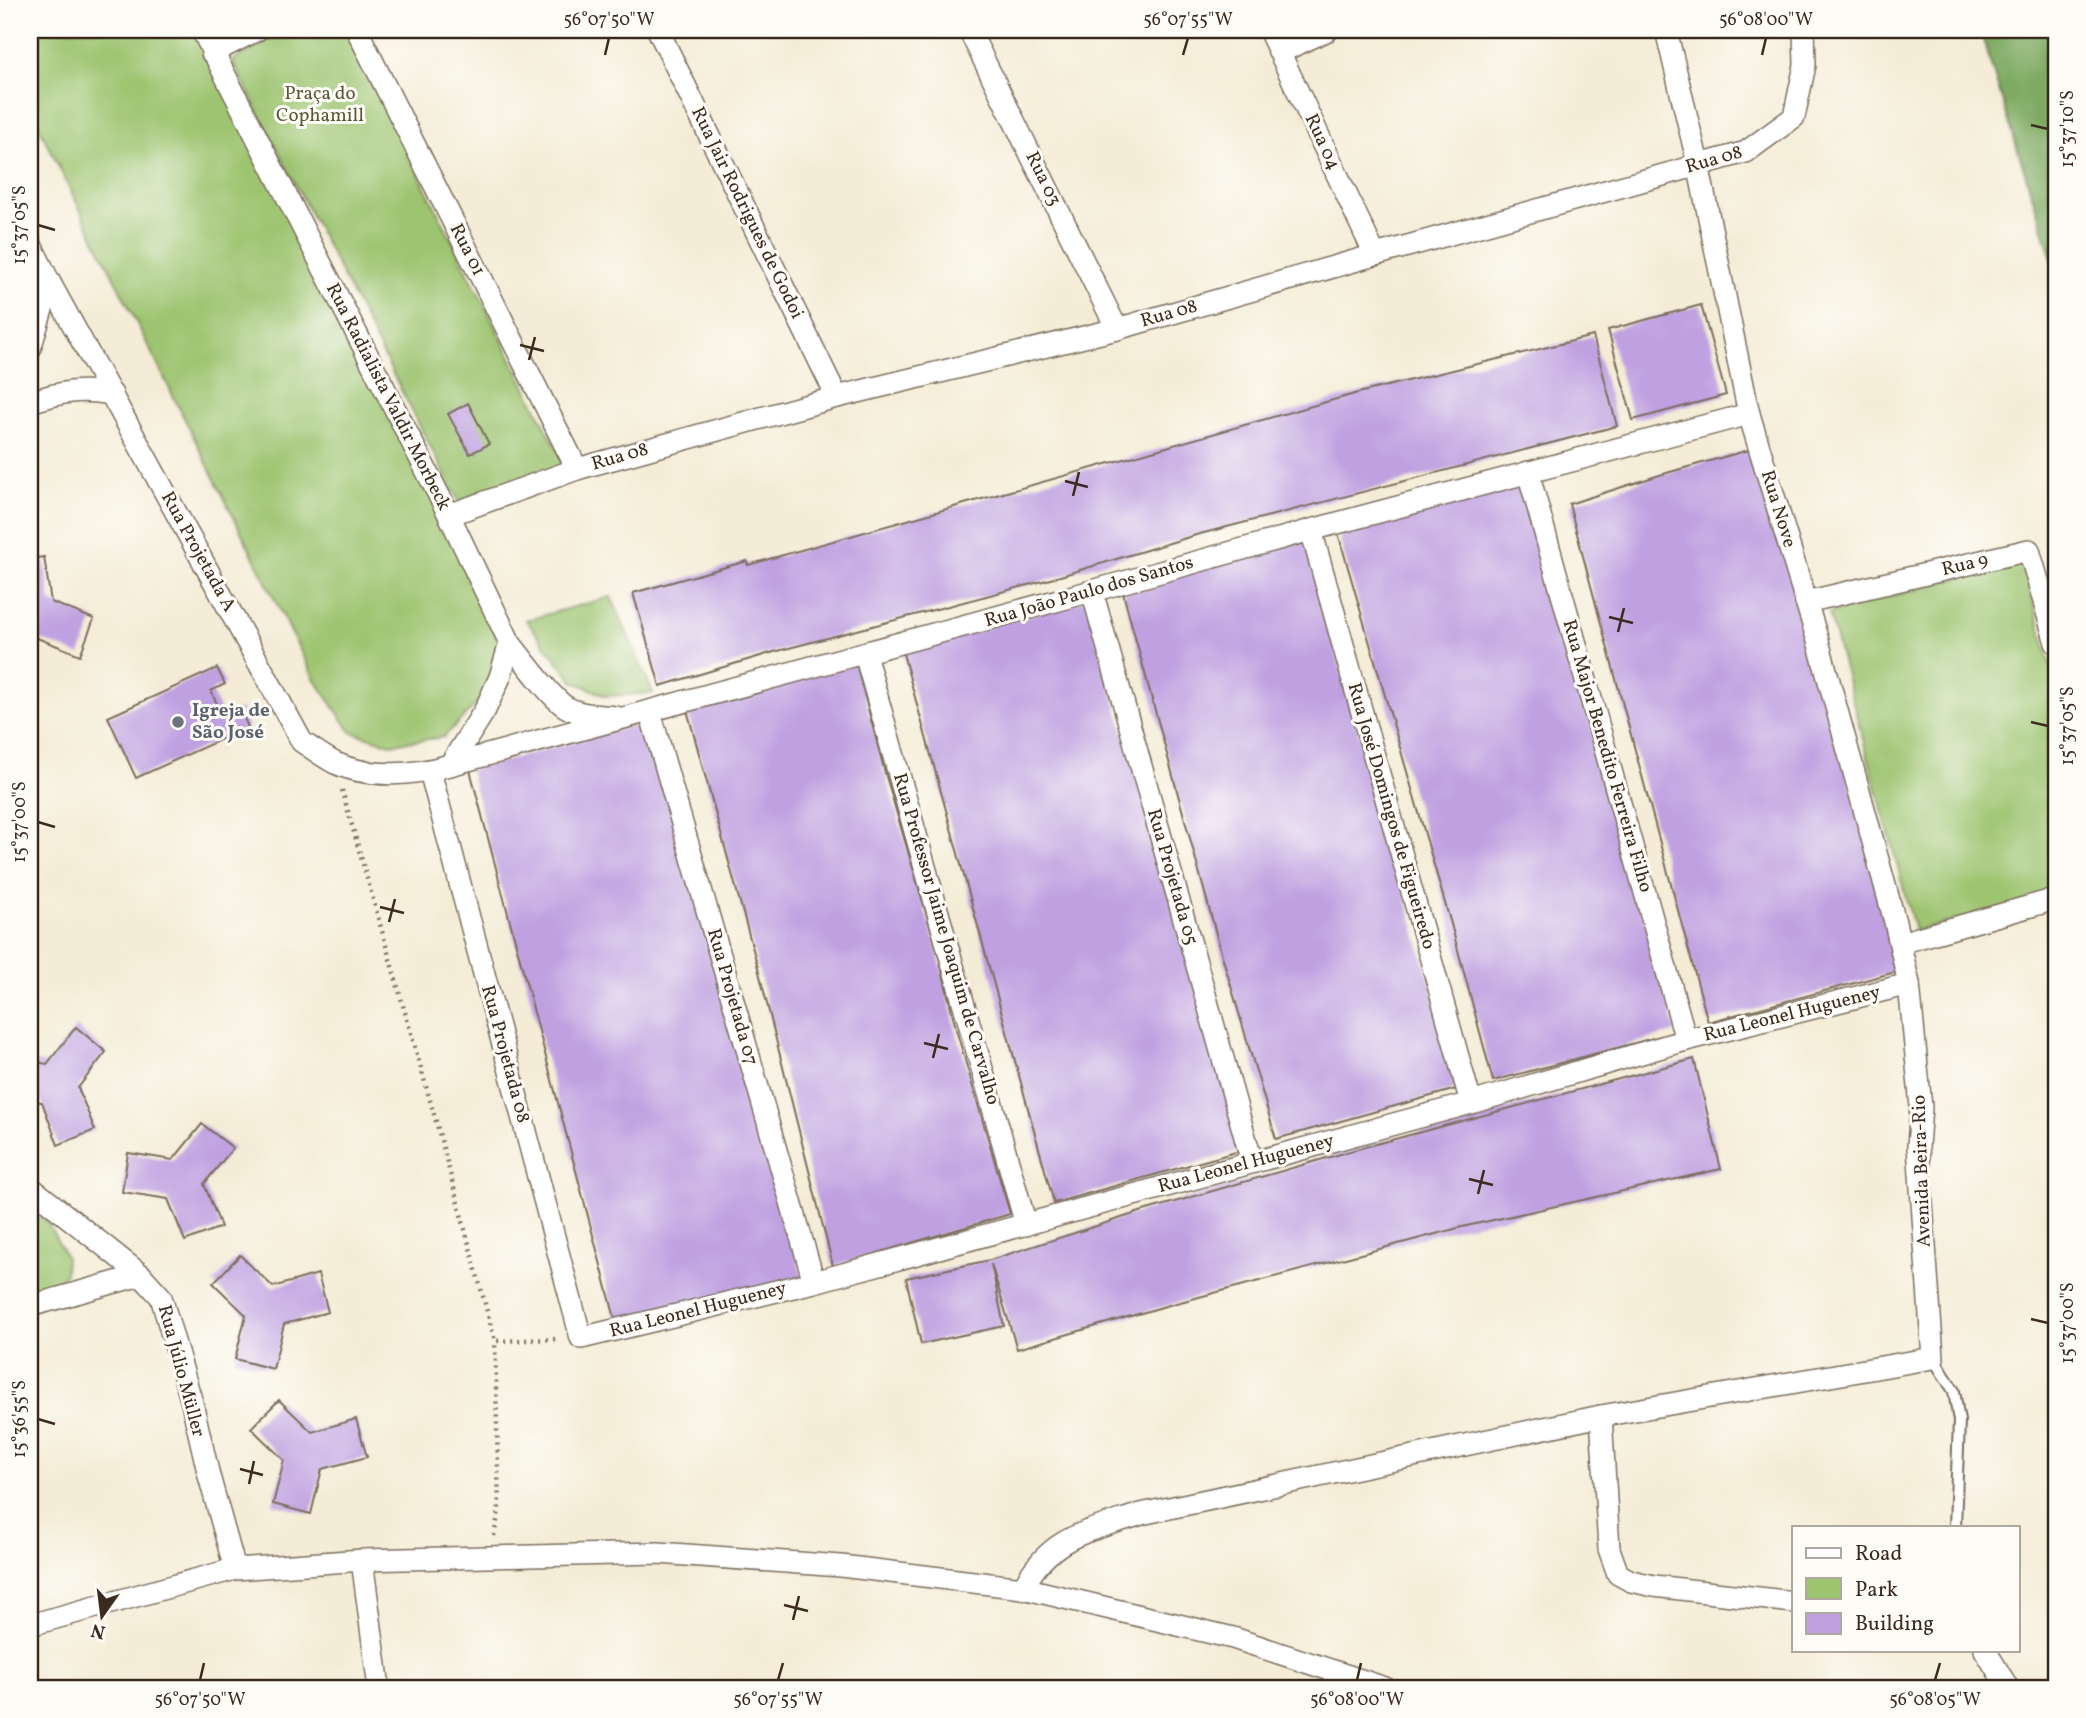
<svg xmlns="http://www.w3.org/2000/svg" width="2086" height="1718" font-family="Vollkorn,serif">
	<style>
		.green { fill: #9dc46f; stroke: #6c7746; stroke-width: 2 }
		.forest { fill: #7eaa62; stroke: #5c6a40; stroke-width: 2 }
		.building { fill: #bfa1e1 }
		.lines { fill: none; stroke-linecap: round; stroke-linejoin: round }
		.lane-casing { stroke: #7c6e5e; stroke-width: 14 }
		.street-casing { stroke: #7c6e5e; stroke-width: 24 }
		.path { stroke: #7c6e5e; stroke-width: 4.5; stroke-dasharray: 2 5; stroke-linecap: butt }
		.lane { stroke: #fff; stroke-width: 10 }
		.street { stroke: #fff; stroke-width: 21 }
		.ticks { fill: none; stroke: #3b2a1e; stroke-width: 2.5 }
		.worship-dot { fill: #6b7280; stroke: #fdfcf7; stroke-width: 2.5 }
		.labels { text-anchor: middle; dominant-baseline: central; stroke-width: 6; stroke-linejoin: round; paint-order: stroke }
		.park-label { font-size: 19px; fill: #585836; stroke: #fdfcf7 }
		.street-label { font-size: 19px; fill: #3b2a1e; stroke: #fdfcf7 }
		.worship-label { font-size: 19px; font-weight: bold; fill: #5b616d; stroke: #fdfcf7; text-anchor: start }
		.neatline { fill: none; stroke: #3b2a1e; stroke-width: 2.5 }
		.ticks-label { font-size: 18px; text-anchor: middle; fill: #3b2a1e }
	</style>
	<rect width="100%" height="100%" fill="#fdfcf7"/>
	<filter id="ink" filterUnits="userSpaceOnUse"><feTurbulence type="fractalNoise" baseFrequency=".0143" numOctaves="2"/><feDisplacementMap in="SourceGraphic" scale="14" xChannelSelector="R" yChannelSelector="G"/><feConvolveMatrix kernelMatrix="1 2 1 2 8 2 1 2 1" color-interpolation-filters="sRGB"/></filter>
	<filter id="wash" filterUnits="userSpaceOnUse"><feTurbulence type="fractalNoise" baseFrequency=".00686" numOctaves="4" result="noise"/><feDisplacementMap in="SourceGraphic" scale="28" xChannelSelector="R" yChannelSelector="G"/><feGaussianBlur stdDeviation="1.57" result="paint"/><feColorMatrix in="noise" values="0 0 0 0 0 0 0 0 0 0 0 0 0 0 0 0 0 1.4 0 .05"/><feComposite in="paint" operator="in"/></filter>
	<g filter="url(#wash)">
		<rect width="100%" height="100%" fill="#f4ecd6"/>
		<g class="green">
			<path d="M30,30H196L483,597L500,646L486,694L444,737L391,744L351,732L314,678L30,109Z"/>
			<path d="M287,30H346L566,467L459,502L232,61Z"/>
			<path d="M2022,561L2056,686V894L1915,931L1829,613Z"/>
			<path d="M611,597L653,693L606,696L573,681L526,620Z"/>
			<path d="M30,1209L47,1222L66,1257L65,1274L54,1287L30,1293Z"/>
		</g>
		<path class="forest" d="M1980,30H2056V271Z"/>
		<g id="blocks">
			<g class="building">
				<path d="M1701,305L1726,395L1633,420L1608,330Z"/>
				<path d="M1593,336L1617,426L1196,535L1047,580L774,652L660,686L633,593L747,561L748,565L1358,393Z"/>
				<path d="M468,403L489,444L470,454L448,414Z"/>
				<path d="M1756,448L1903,970L1708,1022L1569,504L1663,474Z"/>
				<path d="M1523,480L1676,1032L1493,1081L1451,924L1338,533Z"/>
				<path d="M1304,539L1460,1088L1276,1139L1221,952L1123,593Z"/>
				<path d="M44,557L51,602L94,619L80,655L37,638L30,644V559Z"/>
				<path d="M1086,600L1243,1150L1054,1203L902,650Z"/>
				<path d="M856,663L885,773L939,957L956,1029L1010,1214L833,1266L757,964L687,710Z"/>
				<path d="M217,668L225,684L211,691L223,717L240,709L248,727L136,778L108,717Z"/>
				<path d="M648,722L803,1278L617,1326L470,770Z"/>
				<path d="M76,1027L106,1052L78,1088L95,1130L58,1145L42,1102L30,1101V1061L47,1064Z"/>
				<path d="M1694,1059L1721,1169L1462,1227L1169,1305L1017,1349L991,1264L1004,1326L921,1344L906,1278L990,1260L1140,1212L1361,1148Z"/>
				<path d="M202,1124L233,1148L204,1184L221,1227L185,1241L168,1199L122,1192L128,1153L173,1160Z"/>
				<path d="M240,1255L273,1287L318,1274L328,1312L284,1324L273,1369L235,1359L246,1315L213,1283Z"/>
				<path d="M279,1400L312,1432L356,1419L367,1457L322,1469L311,1514L273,1504L284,1460L251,1428Z"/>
			</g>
		</g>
	</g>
	<g filter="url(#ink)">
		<use href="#blocks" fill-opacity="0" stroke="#7c6e5e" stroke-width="2"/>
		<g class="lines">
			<g class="lane-casing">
				<path id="lane" d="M1933,1358L1954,1391L1959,1421L1955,1527"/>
			</g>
			<g class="street-casing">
				<g id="street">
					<path d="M202,30L449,515L510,643L500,677L485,710L450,765"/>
					<path d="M357,30L577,469"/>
					<path d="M658,30L837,397"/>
					<path d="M969,30L1117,329"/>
					<path d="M1269,30L1375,255"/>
					<path d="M1280,52L1328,30"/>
					<path d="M212,53L257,30"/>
					<path d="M30,243L50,283L302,742C313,749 324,757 335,763C370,779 414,775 450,765L1092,591L1311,530L1749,414"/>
					<path d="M30,349L50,283"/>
					<path d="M30,402C61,392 80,388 112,394"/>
					<path d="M1528,472L1686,1040"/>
					<path d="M449,515L577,469L837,397L1117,329L1375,255L1746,152L1794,117L1805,65L1804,30"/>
					<path d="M1311,530L1471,1103"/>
					<path d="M1092,591L1252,1162"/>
					<path d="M1806,602L2029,550L2056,643"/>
					<path d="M510,643C522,658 551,698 566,707C580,715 601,716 616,717"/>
					<path d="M865,654L1026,1225"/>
					<path d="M650,712L814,1282"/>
					<path d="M430,771L581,1338L814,1282L1471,1103L1686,1040L1909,984"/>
					<path d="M1900,943L2056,899"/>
					<path d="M30,1187L141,1275L161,1297L192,1403L209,1476L235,1569"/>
					<path d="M30,1306L141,1275"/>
					<path d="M1601,1416L1609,1549L1618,1574L1631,1581L1654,1586L1794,1602"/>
					<path d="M362,1560L379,1688"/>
					<path d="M1023,1588C1050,1535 1090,1531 1141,1514L1601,1416L1933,1358L1918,1146L1921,1107L1909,984L1895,922L1818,641L1749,414L1698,164L1666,30"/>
					<path d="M30,1625L235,1569L362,1560L658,1553L841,1566L1023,1588L1233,1638L1385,1688"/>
					<path d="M1985,1650L2008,1688"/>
				</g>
			</g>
			<g class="path">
				<path d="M342,790L437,1125L495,1341L559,1339"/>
				<path d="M494,1536L499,1511L495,1341"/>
			</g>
			<use href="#lane" class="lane"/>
			<use href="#street" class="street"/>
		</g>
	</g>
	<path class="ticks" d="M605,55L609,38M1183,55L1188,38M1762,55L1766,38M2031,125L2048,129M38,225L55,230M520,345L544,351M529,360L535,337M1065,481L1088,487M1073,496L1079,472M1609,617L1633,623M1618,632L1624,608M2031,722L2048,726M38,822L55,827M380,907L404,913M389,922L395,899M924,1043L948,1049M933,1058L939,1034M1469,1179L1493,1185M1478,1194L1484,1170M2031,1319L2048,1323M38,1419L55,1424M240,1469L263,1475M249,1484L254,1461M784,1605L808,1611M793,1620L799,1596M200,1680L204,1663M778,1680L783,1663M1357,1680L1361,1663M1935,1680L1940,1663"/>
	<circle class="worship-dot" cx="178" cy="722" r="7"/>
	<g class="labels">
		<g class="park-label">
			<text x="320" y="94">Praça do<tspan x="320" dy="22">Cophamill</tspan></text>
		</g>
		<g class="street-label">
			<text transform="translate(1322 142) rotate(65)">Rua 04</text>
			<text transform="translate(1714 160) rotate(-16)">Rua 08</text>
			<text transform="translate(1043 179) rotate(64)">Rua 03</text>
			<text transform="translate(747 213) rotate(64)">Rua Jair Rodrigues de Godoi</text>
			<text transform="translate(467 250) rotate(63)">Rua 01</text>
			<text transform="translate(1169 314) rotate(-16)">Rua 08</text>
			<text transform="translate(388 397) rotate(63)">Rua Radialista Valdir Morbeck</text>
			<text transform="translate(620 457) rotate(-16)">Rua 08</text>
			<text transform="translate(1778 509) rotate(73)">Rua Nove</text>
			<text transform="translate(198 552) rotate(61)">Rua Projetada A</text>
			<text transform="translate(1965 565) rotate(-13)">Rua 9</text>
			<text transform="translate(1089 592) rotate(-16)">Rua João Paulo dos Santos</text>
			<text transform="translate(1607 756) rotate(74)">Rua Major Benedito Ferreira Filho</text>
			<text transform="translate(1391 816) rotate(74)">Rua José Domingos de Figueiredo</text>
			<text transform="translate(1172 877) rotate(74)">Rua Projetada 05</text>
			<text transform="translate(946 939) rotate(74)">Rua Professor Jaime Joaquim de Carvalho</text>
			<text transform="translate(732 997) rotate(74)">Rua Projetada 07</text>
			<text transform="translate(1792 1014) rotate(-14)">Rua Leonel Hugueney</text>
			<text transform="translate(505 1054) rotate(75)">Rua Projetada 08</text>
			<text transform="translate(1246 1164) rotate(-15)">Rua Leonel Hugueney</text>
			<text transform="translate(1922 1171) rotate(-92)">Avenida Beira-Rio</text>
			<text transform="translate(698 1310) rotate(-14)">Rua Leonel Hugueney</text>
			<text transform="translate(181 1371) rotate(75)">Rua Júlio Müller</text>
		</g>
		<g class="worship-label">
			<text x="192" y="711">Igreja de<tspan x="192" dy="22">São José</tspan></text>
		</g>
	</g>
	<rect width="2086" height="1718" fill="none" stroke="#fdfcf7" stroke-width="77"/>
	<rect x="1792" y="1526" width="228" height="126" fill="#fdfcf7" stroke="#afa8a0" stroke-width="2"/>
	<rect x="1806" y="1548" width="35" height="10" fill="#ffffff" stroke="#afa8a0" stroke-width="2"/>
	<text x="1855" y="1560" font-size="21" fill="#3b2a1e">Road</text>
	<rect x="1806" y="1578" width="35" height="21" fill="#9dc46f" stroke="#afa8a0" stroke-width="2"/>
	<text x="1855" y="1596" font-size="21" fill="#3b2a1e">Park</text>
	<rect x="1806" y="1613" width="35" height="21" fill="#bfa1e1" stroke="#afa8a0" stroke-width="2"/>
	<text x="1855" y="1630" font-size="21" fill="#3b2a1e">Building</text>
	<g transform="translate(102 1616) rotate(194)" stroke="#fdfcf7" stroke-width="5" paint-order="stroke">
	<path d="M0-5L12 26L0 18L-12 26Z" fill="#3b2a1e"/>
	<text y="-10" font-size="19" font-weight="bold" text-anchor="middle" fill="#3b2a1e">N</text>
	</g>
	<rect x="38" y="38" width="2010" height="1642" class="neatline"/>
	<g class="ticks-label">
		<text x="609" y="25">56°07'50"W</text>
		<text x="1188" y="25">56°07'55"W</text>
		<text x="1766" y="25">56°08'00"W</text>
		<text transform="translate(2067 129) rotate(-90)" y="6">15°37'10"S</text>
		<text transform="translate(19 225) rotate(-90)" y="6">15°37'05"S</text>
		<text transform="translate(2067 726) rotate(-90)" y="6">15°37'05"S</text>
		<text transform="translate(19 822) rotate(-90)" y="6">15°37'00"S</text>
		<text transform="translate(2067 1323) rotate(-90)" y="6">15°37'00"S</text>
		<text transform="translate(19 1419) rotate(-90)" y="6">15°36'55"S</text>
		<text x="200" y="1705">56°07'50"W</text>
		<text x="778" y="1705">56°07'55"W</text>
		<text x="1357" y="1705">56°08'00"W</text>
		<text x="1935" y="1705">56°08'05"W</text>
	</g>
</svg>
